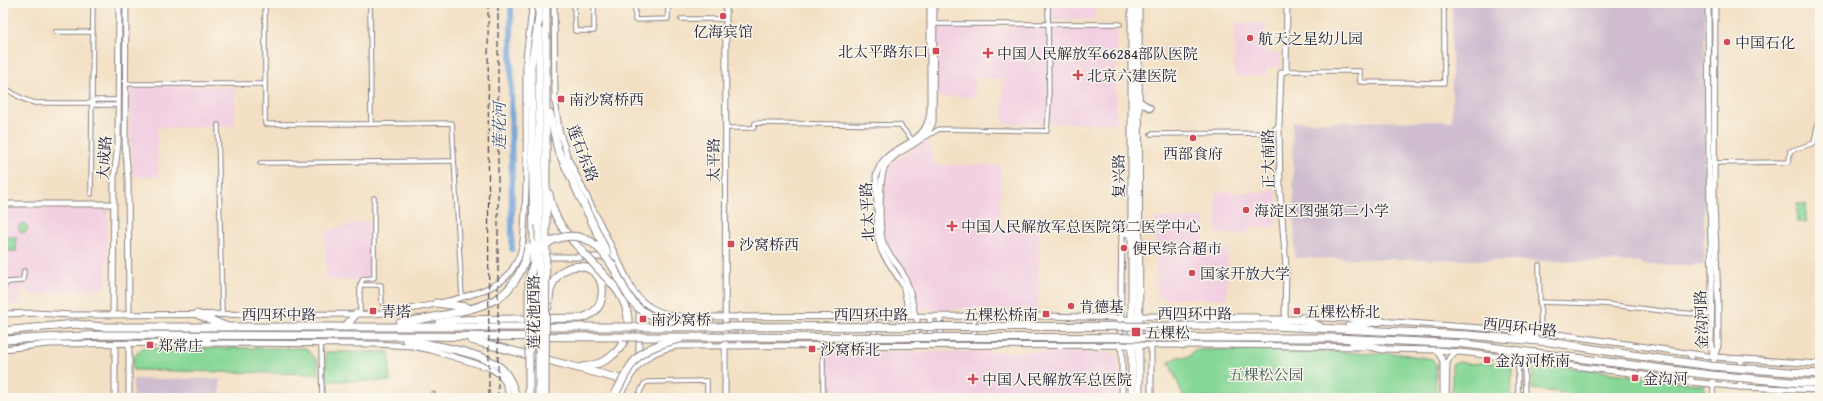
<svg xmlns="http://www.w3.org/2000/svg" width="1823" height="401" font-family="'Gentium Book Plus','Noto Serif SC',serif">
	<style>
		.built { fill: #f2cfe1 }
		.industrial { fill: #cfbdcf }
		.green { fill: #87d797; stroke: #547c69 }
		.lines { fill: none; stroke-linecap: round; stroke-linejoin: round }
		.river { stroke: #6da0d8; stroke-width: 6 }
		.street-casing { stroke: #8a8180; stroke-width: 5.5 }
		.secondary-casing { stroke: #8a8180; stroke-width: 7 }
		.primary-casing { stroke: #8a8180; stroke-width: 8 }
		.highway-casing { stroke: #8a8180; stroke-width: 9 }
		.street { stroke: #fff; stroke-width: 3.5 }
		.secondary { stroke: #fff; stroke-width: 5 }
		.primary { stroke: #fff; stroke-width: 5.5 }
		.highway { stroke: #fff; stroke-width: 7 }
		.rail { stroke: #22223b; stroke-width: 1; stroke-dasharray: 6 3; stroke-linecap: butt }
		.highway-bridge-casing { stroke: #8a8180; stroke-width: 9; stroke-linecap: butt }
		.highway-bridge { stroke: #fff; stroke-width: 7 }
		.poi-dot { fill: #d1495b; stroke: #fbf7ec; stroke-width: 1.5 }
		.labels { text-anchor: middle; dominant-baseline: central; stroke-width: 3; stroke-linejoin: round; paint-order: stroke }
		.poi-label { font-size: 15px; fill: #22223b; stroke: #fbf7ec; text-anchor: start }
		.street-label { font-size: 15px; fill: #22223b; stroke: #fbf7ec }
		.park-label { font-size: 15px; fill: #405857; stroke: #fbf7ec }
		.water-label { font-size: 16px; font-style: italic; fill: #40547a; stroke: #fbf7ec }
	</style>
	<rect width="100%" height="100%" fill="#fbf7ec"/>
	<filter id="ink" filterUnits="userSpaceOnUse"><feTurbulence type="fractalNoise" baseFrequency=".025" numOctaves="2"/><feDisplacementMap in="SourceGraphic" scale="8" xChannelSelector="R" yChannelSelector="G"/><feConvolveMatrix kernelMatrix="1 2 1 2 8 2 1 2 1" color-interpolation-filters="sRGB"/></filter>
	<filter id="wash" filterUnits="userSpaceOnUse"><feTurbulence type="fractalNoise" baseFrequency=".012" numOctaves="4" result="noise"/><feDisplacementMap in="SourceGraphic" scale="16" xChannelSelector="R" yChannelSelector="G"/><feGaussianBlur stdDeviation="0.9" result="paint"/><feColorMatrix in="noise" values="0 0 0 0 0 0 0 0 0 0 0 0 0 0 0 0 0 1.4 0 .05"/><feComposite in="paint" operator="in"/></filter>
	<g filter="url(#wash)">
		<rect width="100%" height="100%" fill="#f3e0c4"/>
		<g class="built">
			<path d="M1052,3H1095V19L1052,20Z"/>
			<path d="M1235,23H1266L1265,53H1280V68L1267,67L1266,76H1234Z"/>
			<path d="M939,26L1117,27L1116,123L1003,124V78H975V97H937V29Z"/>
			<path d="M132,85L234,87L235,126L157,128L158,177H133L129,129V89Z"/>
			<path d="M925,142L932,146L934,165H1001L1000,225L1039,226L1038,310L917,309L912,290L901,268L886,241L884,178L886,171L893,162Z"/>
			<path d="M1267,190H1277V227H1248V234H1216V192L1267,193Z"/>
			<path d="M3,207L108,210L106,289L28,295L26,286L21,293V304L8,305L3,308Z"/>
			<path d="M1156,218H1205L1204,247H1228L1227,299L1156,298Z"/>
			<path d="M369,220L371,280H326L325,231Z"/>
			<path d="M827,352H1112L1119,360V398H827Z"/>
		</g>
		<g class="industrial">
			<path d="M1452,3H1705L1704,265H1640V262L1295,258L1292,122L1452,121Z"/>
			<rect x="133" y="379" width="87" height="19"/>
			<path d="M312,392L316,393L318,398H234V395Z"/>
		</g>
		<g class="green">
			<rect x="1797" y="204" width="9" height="18"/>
			<circle cx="23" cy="228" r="4.5"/>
			<rect x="3" y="237" width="13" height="14"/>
			<path d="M142,348H306L317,361L318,374L133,370V358Z"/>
			<path d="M1242,349L1401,354L1432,359L1436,364V398H1184L1169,362L1178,357H1189L1194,350Z"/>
			<path d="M326,352H389L390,381H326Z"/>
			<path d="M1460,362L1474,364L1486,362L1510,365L1512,367L1511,398H1452V364Z"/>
			<path d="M1536,363L1704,385L1705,389V398H1606L1532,389L1534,365Z"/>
		</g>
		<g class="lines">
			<path class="river" d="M511,3L512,249"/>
		</g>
	</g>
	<g filter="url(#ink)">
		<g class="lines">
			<g class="street-casing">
				<g id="street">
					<path d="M265,3V124H371L370,3"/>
					<path d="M574,3L575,31H594V3"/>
					<path d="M635,3V20L668,19V3"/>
					<path d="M681,19H725"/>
					<path d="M933,24H1120"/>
					<path d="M55,32H93"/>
					<path d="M1286,71H1360V82L1444,83V3"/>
					<path d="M126,84H265"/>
					<path d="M3,85C12,94 23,100 35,103H93"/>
					<path d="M118,100H95L93,103L95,105H118"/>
					<path d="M371,124L452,123L462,297"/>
					<path d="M218,125L222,314"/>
					<path d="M725,128H754L755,123L900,125L914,142"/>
					<path d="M1151,134L1266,133L1272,131L1279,125"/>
					<path d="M926,137L939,129L1047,131L1049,103L1048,3"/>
					<path d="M260,163L454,161"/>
					<path d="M1712,163L1789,162L1790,151L1814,143L1820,111"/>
					<path d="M91,194L93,3"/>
					<path d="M1539,265L1541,333"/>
					<path d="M360,285L363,279L374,278V198"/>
					<path d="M3,299L4,286L8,282L21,281L23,279L24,271"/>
					<path d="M1539,302L1604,304L1671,312L1711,315"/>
					<path d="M360,314V285H381L382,303"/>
					<path d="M321,344L322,398"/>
					<path d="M823,346V398"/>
					<path d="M1518,359V398"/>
					<path d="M1524,360L1525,398"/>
					<path d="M433,394V398"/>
					<path d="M637,398L644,384L647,382L707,381V398"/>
					<path d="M1713,398V385"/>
				</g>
			</g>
			<g class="secondary-casing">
				<g id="secondary">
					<path d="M126,3L125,143L128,178L129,314"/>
					<path d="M554,3L555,99L559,130L568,158L633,291C648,311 666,316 691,317L1046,316L1120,318L1131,320L1139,316L1257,317"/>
					<path d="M1708,3L1709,168L1712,279L1711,346L1714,357L1713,385"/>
					<path d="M3,204H114"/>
					<path d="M543,257H616"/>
					<path d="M3,314L34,313L72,315L373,314C404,311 485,298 506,277C511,272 516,263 519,257C525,243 524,226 525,212C528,161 525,111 526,60C527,41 532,22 532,3"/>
					<path d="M113,314L114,178L118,144L119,3"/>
					<path d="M740,316V346"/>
					<path d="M910,316L903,285L882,252L878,239L876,176C885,140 925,152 930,112V3"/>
					<path d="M915,316C912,300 909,284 901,270C895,261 886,252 883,242C879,231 879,176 885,167C897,146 925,147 933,122L934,3"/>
					<path d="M710,317V346"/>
					<path d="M874,317L875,345"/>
					<path d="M917,317V345"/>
					<path d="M930,317V340"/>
					<path d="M940,317L941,340"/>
					<path d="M974,317V340"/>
					<path d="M1285,317L1286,267L1280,192L1279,125L1281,73L1286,71L1287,3"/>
					<path d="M1301,317L1371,320"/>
					<path d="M1379,321L1511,330"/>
					<path d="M1523,331L1565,335L1714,357L1820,364"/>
					<path d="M200,343L374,344L412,346L431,350L490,368L499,374L505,382L510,398"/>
					<path d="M115,344V398"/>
					<path d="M3,349L49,344L188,343"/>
					<path d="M1381,349L1437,350L1469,353L1630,373L1691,382L1740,387L1820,390"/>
					<path d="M1437,350L1443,361V398"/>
					<path d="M639,357V307"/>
					<path d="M1714,357L1718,346V299L1714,203L1715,3"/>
					<path d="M1691,382V354"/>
					<path d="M1740,387L1741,359"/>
					<path d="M129,398V343"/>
					<path d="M619,398C633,369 643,352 677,346L1222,345L1363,347"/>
					<path d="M725,398L726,3"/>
					<path d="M1122,398V353L1120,346L1122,233"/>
					<path d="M1151,398V345"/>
					<path d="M1446,398L1447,363L1450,357L1457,352"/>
				</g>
			</g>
			<g class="primary-casing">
				<g id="primary">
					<path d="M1139,101L1150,108"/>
					<path d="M1122,233L1131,234"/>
				</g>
			</g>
			<g class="highway-casing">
				<g id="highway">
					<path d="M539,3V21"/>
					<path d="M1138,3L1139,398"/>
					<path d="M550,114L558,150L583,203"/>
					<path d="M549,194C553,217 564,232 580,249"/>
					<path d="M539,225V31"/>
					<path d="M546,225V3"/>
					<path d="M534,245L531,66L539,17"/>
					<path d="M436,303L466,307"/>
					<path d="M197,314L225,326"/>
					<path d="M400,323C427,318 480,311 501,296C512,287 520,274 525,261"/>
					<path d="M439,323L455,320L582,318C591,315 599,310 601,300C611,263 562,253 551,288C549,294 549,301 548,307"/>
					<path d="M1191,323L1258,320H1305L1319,326"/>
					<path d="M1184,324V345"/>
					<path d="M1272,326L1468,335L1550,342L1625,354"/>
					<path d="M1349,326L1381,321"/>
					<path d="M345,327L356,314"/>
					<path d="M1509,330L1534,337"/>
					<path d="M3,331L75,324L103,327H624"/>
					<path d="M1270,338H1335L1466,344L1624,364"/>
					<path d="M3,340L103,335L623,337"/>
					<path d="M406,340C431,345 485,352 503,370C510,378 514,388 516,398"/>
					<path d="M471,340L628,381"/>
					<path d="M1353,342L1383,349"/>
					<path d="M185,343L207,339"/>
					<path d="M1508,357L1531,356"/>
					<path d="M582,367C628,363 642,318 613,285"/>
					<path d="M534,372L535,387L538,398"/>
					<path d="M1803,373L1820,374"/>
					<path d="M1803,383H1820"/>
					<path d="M1132,398V3"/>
				</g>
			</g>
			<use href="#street" class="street"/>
			<use href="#secondary" class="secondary"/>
			<use href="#primary" class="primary"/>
			<use href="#highway" class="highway"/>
			<g class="rail">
				<path d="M488,3L489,398"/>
				<path d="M498,398V3"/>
			</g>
			<g class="highway-bridge-casing">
				<g id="highway-bridge">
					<path d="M583,203L607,253"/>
					<path d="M539,225V398"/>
					<path d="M580,249L613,285"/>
					<path d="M525,261L528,247"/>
					<path d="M533,261L534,245"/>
					<path d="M612,264C630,301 634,315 676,324"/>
					<path d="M533,291V332"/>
					<path d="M624,327L1272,326"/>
					<path d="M623,337L1270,338"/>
					<path d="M1625,354L1711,366L1803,373"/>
					<path d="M1624,364L1711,375L1803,383"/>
					<path d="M529,398V285C530,275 532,265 537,255C548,236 576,230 594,244C602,250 608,259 614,268"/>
					<path d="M545,398L546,225"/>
					<path d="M613,398C634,360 633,350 679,339"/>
				</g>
			</g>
			<use href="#highway-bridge" class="highway-bridge"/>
		</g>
	</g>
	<g class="poi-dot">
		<circle cx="723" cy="16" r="4"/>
		<circle cx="1250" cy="38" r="4"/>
		<circle cx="1727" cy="42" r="4"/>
		<rect x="932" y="47" width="8" height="8" rx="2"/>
		<path d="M986 47h4v4h4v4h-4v4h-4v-4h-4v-4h4z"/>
		<path d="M1076 69h4v4h4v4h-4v4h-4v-4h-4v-4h4z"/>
		<rect x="557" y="95" width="8" height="8" rx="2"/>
		<circle cx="1193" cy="138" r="4"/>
		<circle cx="1246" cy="210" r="4"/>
		<path d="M950 220h4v4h4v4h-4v4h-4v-4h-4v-4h4z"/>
		<rect x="727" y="240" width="8" height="8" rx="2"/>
		<circle cx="1124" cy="248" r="4"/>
		<circle cx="1192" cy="273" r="4"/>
		<circle cx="1071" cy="306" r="4"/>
		<rect x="369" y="307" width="8" height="8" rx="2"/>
		<rect x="1293" y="307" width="8" height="8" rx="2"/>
		<rect x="1042" y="310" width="8" height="8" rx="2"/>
		<rect x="639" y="315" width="8" height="8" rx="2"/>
		<rect x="1131" y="327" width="10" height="10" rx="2"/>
		<rect x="146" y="341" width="8" height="8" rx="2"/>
		<rect x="808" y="345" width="8" height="8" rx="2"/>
		<rect x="1483" y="356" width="8" height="8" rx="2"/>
		<rect x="1631" y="374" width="8" height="8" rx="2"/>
		<path d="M971 373h4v4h4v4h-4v4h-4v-4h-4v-4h4z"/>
	</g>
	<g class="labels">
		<g class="poi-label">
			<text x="723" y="31" text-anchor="middle">亿海宾馆</text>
			<text x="1258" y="38">航天之星幼儿园</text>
			<text x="1735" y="42">中国石化</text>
			<text x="928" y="51" text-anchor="end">北太平路东口</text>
			<text x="997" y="53">中国人民解放军66284部队医院</text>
			<text x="1087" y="75">北京六建医院</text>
			<text x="569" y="99">南沙窝桥西</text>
			<text x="1193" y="153" text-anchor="middle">西部食府</text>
			<text x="1254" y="210">海淀区图强第二小学</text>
			<text x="961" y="226">中国人民解放军总医院第二医学中心</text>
			<text x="739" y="244">沙窝桥西</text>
			<text x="1132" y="248">便民综合超市</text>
			<text x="1200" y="273">国家开放大学</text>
			<text x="1079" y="306">肯德基</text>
			<text x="381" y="311">青塔</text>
			<text x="1305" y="311">五棵松桥北</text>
			<text x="1038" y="314" text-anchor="end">五棵松桥南</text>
			<text x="651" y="319">南沙窝桥</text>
			<text x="1145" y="332">五棵松</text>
			<text x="158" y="345">郑常庄</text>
			<text x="820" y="349">沙窝桥北</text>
			<text x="1495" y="360">金沟河桥南</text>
			<text x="1643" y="378">金沟河</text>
			<text x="982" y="379">中国人民解放军总医院</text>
		</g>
		<g class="street-label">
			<text transform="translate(583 153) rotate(69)">莲石东路</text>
			<text transform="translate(104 158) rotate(-86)">大成路</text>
			<text transform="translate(1268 159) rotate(-91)">正大南路</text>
			<text transform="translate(713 160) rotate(-90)">太平路</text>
			<text transform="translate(1118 176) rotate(-90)">复兴路</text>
			<text transform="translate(867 212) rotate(-93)">北太平路</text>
			<text transform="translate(533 312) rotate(-90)">莲花池西路</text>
			<text x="1195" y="313">西四环中路</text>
			<text x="279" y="314">西四环中路</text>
			<text x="871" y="314">西四环中路</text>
			<text transform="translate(1701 320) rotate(-92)">金沟河路</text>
			<text transform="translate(1520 327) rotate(6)">西四环中路</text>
		</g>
		<g class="park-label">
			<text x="1266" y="374">五棵松公园</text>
		</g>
		<g class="water-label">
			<text transform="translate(499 126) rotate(-90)">莲花河</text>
		</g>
	</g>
	<rect width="1823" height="401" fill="none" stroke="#fbf7ec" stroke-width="16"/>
</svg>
